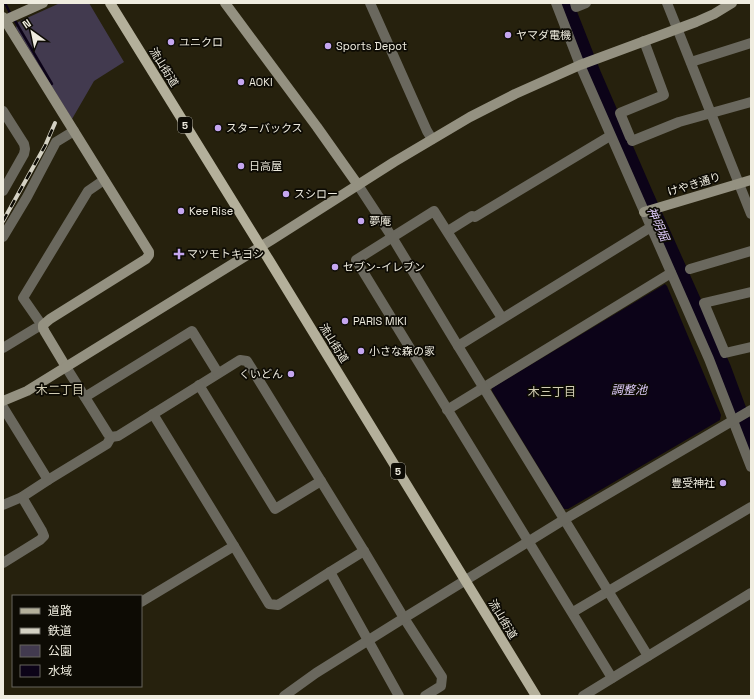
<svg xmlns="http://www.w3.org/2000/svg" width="754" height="699" font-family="'Space Grotesk','Noto Sans JP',sans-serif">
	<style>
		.green { fill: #423a4f }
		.water { fill: #0c0318 }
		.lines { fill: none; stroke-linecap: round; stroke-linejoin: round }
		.stream { stroke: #0c0318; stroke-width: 2.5 }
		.river { stroke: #0c0318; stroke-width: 16 }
		.street { stroke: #6a685e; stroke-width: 10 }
		.secondary { stroke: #949181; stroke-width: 10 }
		.primary { stroke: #b4b09b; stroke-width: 10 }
		.rail-casing { stroke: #d4d1c3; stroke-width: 4 }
		.rail { stroke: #0d0b04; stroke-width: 2.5; stroke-dasharray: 8; stroke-linecap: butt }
		.poi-dot { fill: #c5a6f0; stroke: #0d0b04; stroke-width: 1.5 }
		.labels { text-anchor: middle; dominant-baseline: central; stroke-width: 3.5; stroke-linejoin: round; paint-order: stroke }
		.shield { fill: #0d0b04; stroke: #aba89d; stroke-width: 1 }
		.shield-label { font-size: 10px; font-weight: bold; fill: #efecdf }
		.poi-label { font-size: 11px; fill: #efecdf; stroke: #0d0b04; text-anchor: start }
		.street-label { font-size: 11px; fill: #efecdf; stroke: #0d0b04 }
		.water-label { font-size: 12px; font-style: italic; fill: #decbf9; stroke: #0d0b04 }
		.neighbourhood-label { font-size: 12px; fill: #d2cdb4; stroke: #0d0b04 }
	</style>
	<rect width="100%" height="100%" fill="#26210d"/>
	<path class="green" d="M60,3H89L124,62L94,81L72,119L16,28L18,22Z"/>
	<path class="water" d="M665,284L667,286L721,415L720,420L568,509H564L492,391V388Z"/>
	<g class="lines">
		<g class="stream">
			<path d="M5,3L11,15"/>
			<path d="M14,19L52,84"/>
		</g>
		<path class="river" d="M565,3L593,74L645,194L723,368L751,444"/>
		<g class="street">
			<path d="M370,3L427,131L432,139"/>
			<path d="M556,3L580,65L709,359L751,467"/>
			<path d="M575,3L576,7L586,3"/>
			<path d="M667,3L751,214"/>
			<path d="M691,62L751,43"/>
			<path d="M3,111L24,144L25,149L24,154L3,191"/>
			<path d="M630,137L620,113L664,95L644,41"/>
			<path d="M632,141L679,122L751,102"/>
			<path d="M358,185L392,237L458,346"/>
			<path d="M448,231L472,216L475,217L610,136"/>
			<path d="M3,237L27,197L56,142L74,131"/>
			<path d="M690,269L751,251"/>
			<path d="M751,292L704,303L725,353L751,347"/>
			<path d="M502,318L434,211L356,260L612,678"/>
			<path d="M3,348L36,328L43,325L39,321L23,298L88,191L104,180"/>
			<path d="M66,367L108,434L111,437L118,436L240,360L247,361L364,551L404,618L442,677L441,686L425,696"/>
			<path d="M199,385L275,509L321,481"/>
			<path d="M85,397L192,331L218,373"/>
			<path d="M3,407L48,480L107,444L111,437"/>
			<path d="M447,410L671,273"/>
			<path d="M3,505L22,497L48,480"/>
			<path d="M234,546L269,604L278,605L330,572"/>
			<path d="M364,551L330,572L399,696"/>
			<path d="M3,563L40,540L44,536L42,531L22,497"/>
			<path d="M141,602L234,546L153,414"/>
			<path d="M573,612L751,507"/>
			<path d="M648,656L458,346L651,227"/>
			<path d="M284,696L316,673L404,618L565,519L751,410"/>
			<path d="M583,696L751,593"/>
		</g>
		<g class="secondary">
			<path d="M225,3L317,127L358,185"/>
			<path d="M3,17L149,252V255L146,259L50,319L43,325V328L45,332L66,367"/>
			<path d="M5,20L43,3"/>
			<path d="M644,212L751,180"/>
			<path d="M3,401L27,391L273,239L394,162L470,117L515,94L580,65L696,22L714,14L732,3"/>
		</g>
		<path class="primary" d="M110,3L269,260L536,696"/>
		<g class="rail-casing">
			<path id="rail" d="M3,221L45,146L55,123"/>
		</g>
		<use href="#rail" class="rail"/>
	</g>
	<g class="poi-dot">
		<circle cx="508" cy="35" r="4"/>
		<circle cx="171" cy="42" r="4"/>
		<circle cx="328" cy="46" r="4"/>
		<circle cx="241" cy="82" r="4"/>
		<circle cx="218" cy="128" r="4"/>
		<circle cx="241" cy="166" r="4"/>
		<circle cx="286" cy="194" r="4"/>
		<circle cx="181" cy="211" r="4"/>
		<circle cx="361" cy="221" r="4"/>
		<path d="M177 248h4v4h4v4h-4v4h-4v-4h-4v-4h4z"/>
		<circle cx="335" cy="267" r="4"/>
		<circle cx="345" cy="321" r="4"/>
		<circle cx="361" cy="351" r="4"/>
		<circle cx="291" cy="374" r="4"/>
		<circle cx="723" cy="483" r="4"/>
	</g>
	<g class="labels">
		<g class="shield">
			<rect x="178" y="117" width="14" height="16" rx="3"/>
			<rect x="391" y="463" width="14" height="16" rx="3"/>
		</g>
		<g class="shield-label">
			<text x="185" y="125">5</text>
			<text x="398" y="471">5</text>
		</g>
		<g class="poi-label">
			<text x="516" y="35">ヤマダ電機</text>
			<text x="179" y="42">ユニクロ</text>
			<text x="336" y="46">Sports Depot</text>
			<text x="249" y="82">AOKI</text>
			<text x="226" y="128">スターバックス</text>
			<text x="249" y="166">日高屋</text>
			<text x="294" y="194">スシロー</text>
			<text x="189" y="211">Kee Rise</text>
			<text x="369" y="221">夢庵</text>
			<text x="187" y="254">マツモトキヨシ</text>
			<text x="343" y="267">セブン-イレブン</text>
			<text x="353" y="321">PARIS MIKI</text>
			<text x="369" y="351">小さな森の家</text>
			<text x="283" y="374" text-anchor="end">くいどん</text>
			<text x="715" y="483" text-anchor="end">豊受神社</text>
		</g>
		<g class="street-label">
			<text transform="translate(164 67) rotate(58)">流山街道</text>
			<text transform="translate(694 184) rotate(-17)">けやき通り</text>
			<text transform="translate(334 343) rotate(58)">流山街道</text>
			<text transform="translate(503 619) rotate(59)">流山街道</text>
		</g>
		<g class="water-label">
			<text transform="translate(658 224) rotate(66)">神明堀</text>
			<text x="629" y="390">調整池</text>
		</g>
		<g class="neighbourhood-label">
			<text x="60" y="390">木二丁目</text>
			<text x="552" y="392">木三丁目</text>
		</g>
	</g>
	<rect width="754" height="699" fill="none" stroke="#efecdf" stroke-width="8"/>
	<rect x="12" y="595" width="130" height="92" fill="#0d0b04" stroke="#67655c"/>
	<rect x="20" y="608" width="20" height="6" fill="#b4b09b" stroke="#67655c"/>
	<text x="48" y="615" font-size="12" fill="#efecdf">道路</text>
	<rect x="20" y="628" width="20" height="6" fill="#d4d1c3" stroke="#67655c"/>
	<text x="48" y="635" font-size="12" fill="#efecdf">鉄道</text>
	<rect x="20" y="645" width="20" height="12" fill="#423a4f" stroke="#67655c"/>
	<text x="48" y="655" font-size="12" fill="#efecdf">公園</text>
	<rect x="20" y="665" width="20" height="12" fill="#0c0318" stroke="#67655c"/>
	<text x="48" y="675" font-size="12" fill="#efecdf">水域</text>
	<g transform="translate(32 32) rotate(327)" stroke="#0d0b04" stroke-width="3" paint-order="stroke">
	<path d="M0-3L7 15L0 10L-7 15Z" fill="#efecdf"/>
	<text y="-6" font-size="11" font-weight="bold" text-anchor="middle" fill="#efecdf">N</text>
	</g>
</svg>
